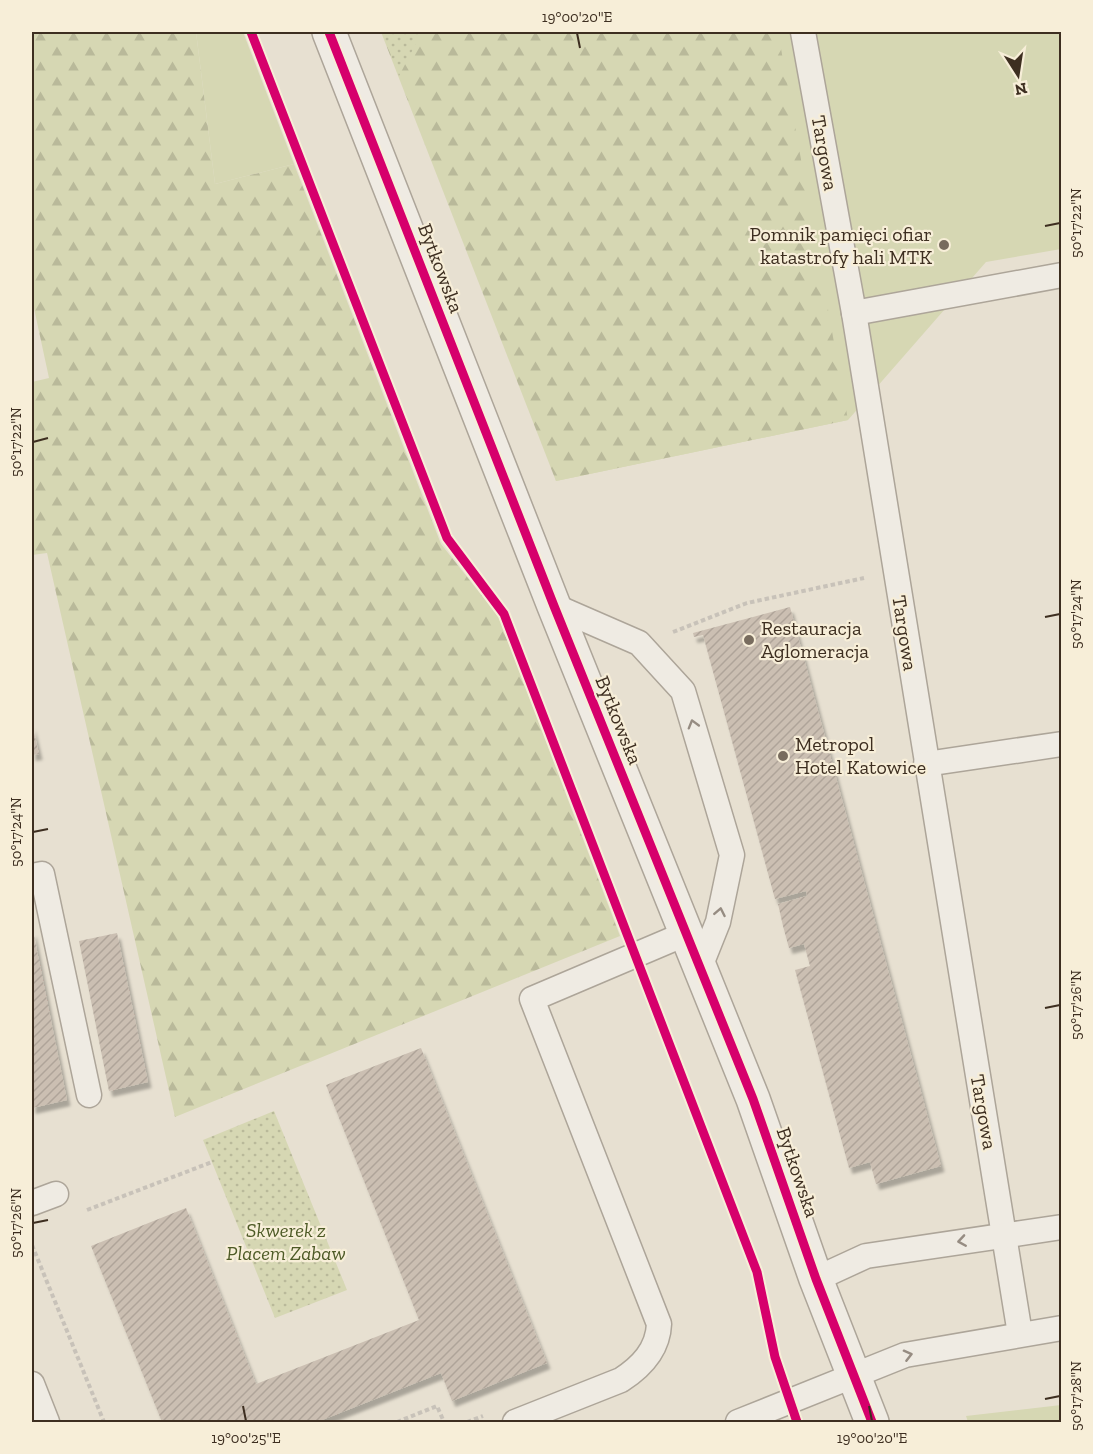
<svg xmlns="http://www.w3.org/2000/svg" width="1093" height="1454" font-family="'Zilla Slab',serif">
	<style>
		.grass { fill: #d6d7b3 }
		.forest { fill: url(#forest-firs) }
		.park { fill: url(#park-dots) }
		.building { fill: url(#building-hatch); filter: url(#shadow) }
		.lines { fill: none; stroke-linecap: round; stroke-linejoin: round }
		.service-casing { stroke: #ada599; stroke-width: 27 }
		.tertiary-casing { stroke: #ada599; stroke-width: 36 }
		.path { stroke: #c8c2b9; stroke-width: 4; stroke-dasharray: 4.5 3; stroke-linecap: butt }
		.service { stroke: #efebe3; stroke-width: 24 }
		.tertiary { stroke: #efebe3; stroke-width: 33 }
		.cycleway-casing { stroke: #f7eed8; stroke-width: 13 }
		.cycleway { stroke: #d6006c; stroke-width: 9 }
		.oneway { stroke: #968c82 }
		.ticks { fill: none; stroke: #3d2e20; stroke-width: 2 }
		.poi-dot { fill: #786c5e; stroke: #f7eed8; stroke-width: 2 }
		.labels { text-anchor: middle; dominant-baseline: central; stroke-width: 4.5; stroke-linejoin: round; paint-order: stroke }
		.street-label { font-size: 20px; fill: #3d2e20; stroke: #f7eed8 }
		.poi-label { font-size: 20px; fill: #3d2e20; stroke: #f7eed8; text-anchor: start }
		.park-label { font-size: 20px; font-style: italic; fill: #4d5a26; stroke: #f7eed8 }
		.neatline { fill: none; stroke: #3d2e20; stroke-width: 2 }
		.ticks-label { font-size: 15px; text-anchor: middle; fill: #3d2e20 }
	</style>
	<defs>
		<pattern id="forest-firs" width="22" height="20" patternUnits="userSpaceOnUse" patternTransform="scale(1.5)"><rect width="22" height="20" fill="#d6d7b3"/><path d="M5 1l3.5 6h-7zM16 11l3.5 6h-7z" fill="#b9b99a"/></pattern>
		<pattern id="park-dots" width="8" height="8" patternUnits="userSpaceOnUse" patternTransform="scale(1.5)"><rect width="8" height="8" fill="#d6d7b3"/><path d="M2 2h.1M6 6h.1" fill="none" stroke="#b9b99a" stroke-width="1.8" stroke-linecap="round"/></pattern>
		<pattern id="building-hatch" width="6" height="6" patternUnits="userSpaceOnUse" patternTransform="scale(1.5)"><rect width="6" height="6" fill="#cbbfb2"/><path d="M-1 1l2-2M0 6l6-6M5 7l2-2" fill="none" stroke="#afa499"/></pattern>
		<filter id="shadow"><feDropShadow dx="3.5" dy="6" stdDeviation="1.5" flood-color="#0004"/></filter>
	</defs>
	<rect width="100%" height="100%" fill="#e7e0d1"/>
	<g class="grass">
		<path d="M196,32H243L294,164L215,184Z"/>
		<path d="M422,32H1061V249L986,262L848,420L556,481Z"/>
		<path d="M1061,1405V1422H968L966,1416Z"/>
	</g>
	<g class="forest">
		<path d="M32,32H196L215,184L294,164L441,544L498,616L620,936L175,1117L47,553L32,555V382L49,378L32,299Z"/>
		<path d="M381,32H778L848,420L556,481Z"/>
	</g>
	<g class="park">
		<path d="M382,32H422L399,76Z"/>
		<path d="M274,1111L347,1290L275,1318L203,1140Z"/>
	</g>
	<g class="building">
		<path d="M790,607L941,1166L876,1184L870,1162L849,1168L795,970L810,966L804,944L789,948L783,926L778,904L807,896L806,891L775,899L703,635L694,637L693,633Z"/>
		<path d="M32,724L39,754L32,755Z"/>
		<path d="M33,931L67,1100L32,1108V932Z"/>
		<path d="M117,933L148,1082L109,1091L79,941Z"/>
		<path d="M421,1048L547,1363L452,1401L441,1373L317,1422H162L91,1246L186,1208L256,1384L419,1320L326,1085Z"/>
	</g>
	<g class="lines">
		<g class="service-casing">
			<g id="service">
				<path d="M803,32L854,313L1020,1334"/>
				<path d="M854,313L1062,275"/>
				<path d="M554,606L639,643L683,691L732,855L718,922L700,967"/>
				<path d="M926,764L1062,744"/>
				<path d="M32,876L42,874L89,1095"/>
				<path d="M32,1203L56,1194"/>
				<path d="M816,1279L866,1256L1062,1227"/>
				<path d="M32,1384L47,1422"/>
				<path d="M515,1422L621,1380C641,1367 658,1350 659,1324L532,999L685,934"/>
				<path d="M738,1422L905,1355L1062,1328"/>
			</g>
		</g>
		<g class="tertiary-casing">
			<path id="tertiary" d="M329,32L554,606L753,1099L816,1279L872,1422"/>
		</g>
		<g class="path">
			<path d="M673,632L747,603L864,578"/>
			<path d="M87,1210L212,1162"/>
			<path d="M32,1245L104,1422"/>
			<path d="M397,1422L437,1406L444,1422"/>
			<path d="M467,1422L483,1416"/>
		</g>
		<use href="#service" class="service"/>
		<use href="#tertiary" class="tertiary"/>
		<g class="cycleway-casing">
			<g id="cycleway">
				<path d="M251,32L447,538L504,614L757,1272L775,1357L797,1422"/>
				<path d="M329,32L554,606L753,1099L816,1279L872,1422"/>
			</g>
		</g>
		<use href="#cycleway" class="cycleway"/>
	</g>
	<defs><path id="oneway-chevron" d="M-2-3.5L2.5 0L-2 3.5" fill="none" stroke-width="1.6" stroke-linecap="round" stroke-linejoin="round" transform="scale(1.5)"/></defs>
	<g class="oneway">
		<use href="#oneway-chevron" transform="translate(693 724) rotate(-106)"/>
		<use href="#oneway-chevron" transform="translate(720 912) rotate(-79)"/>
		<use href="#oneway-chevron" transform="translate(962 1241) rotate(171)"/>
		<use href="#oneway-chevron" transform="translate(908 1355) rotate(-14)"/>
	</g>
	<path class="ticks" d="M577,33L580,48M1045,226L1060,223M33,442L48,438M1045,617L1060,614M33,832L48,829M1045,1008L1060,1005M33,1223L48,1220M1045,1399L1060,1396M243,1406L246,1421M869,1406L872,1421"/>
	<g class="poi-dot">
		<circle cx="944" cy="245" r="6"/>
		<circle cx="749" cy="640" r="6"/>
		<circle cx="783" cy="756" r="6"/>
	</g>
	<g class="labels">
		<g class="street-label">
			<text transform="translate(825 153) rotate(80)">Targowa</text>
			<text transform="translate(441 268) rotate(69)">Bytkowska</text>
			<text transform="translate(905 633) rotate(81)">Targowa</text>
			<text transform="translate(619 720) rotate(68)">Bytkowska</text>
			<text transform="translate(984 1112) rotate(80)">Targowa</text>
			<text transform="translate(798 1172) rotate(71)">Bytkowska</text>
		</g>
		<g class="poi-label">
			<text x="932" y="234" text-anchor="end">Pomnik pamięci ofiar<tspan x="932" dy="23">katastrofy hali MTK</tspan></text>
			<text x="761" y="628">Restauracja<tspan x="761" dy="23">Aglomeracja</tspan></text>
			<text x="795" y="744">Metropol<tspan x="795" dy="23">Hotel Katowice</tspan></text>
		</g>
		<g class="park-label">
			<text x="286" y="1230">Skwerek z<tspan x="286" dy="23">Placem Zabaw</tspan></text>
		</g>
	</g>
	<rect width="1093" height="1454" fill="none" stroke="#f7eed8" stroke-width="66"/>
	<g transform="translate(1018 75) rotate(168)" stroke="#f7eed8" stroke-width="4.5" paint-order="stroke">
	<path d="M0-4.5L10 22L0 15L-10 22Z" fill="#3d2e20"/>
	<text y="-9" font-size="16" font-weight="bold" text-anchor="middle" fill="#3d2e20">N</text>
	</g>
	<rect x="33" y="33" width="1027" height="1388" class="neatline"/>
	<g class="ticks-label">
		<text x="577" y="22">19°00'20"E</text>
		<text transform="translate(1076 223) rotate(-90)" y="5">50°17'22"N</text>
		<text transform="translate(16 442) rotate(-90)" y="5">50°17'22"N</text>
		<text transform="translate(1076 614) rotate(-90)" y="5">50°17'24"N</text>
		<text transform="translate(16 832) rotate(-90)" y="5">50°17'24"N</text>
		<text transform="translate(1076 1005) rotate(-90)" y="5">50°17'26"N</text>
		<text transform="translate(16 1223) rotate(-90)" y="5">50°17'26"N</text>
		<text transform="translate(1076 1396) rotate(-90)" y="5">50°17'28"N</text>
		<text x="246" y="1443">19°00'25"E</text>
		<text x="872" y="1443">19°00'20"E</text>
	</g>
</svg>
